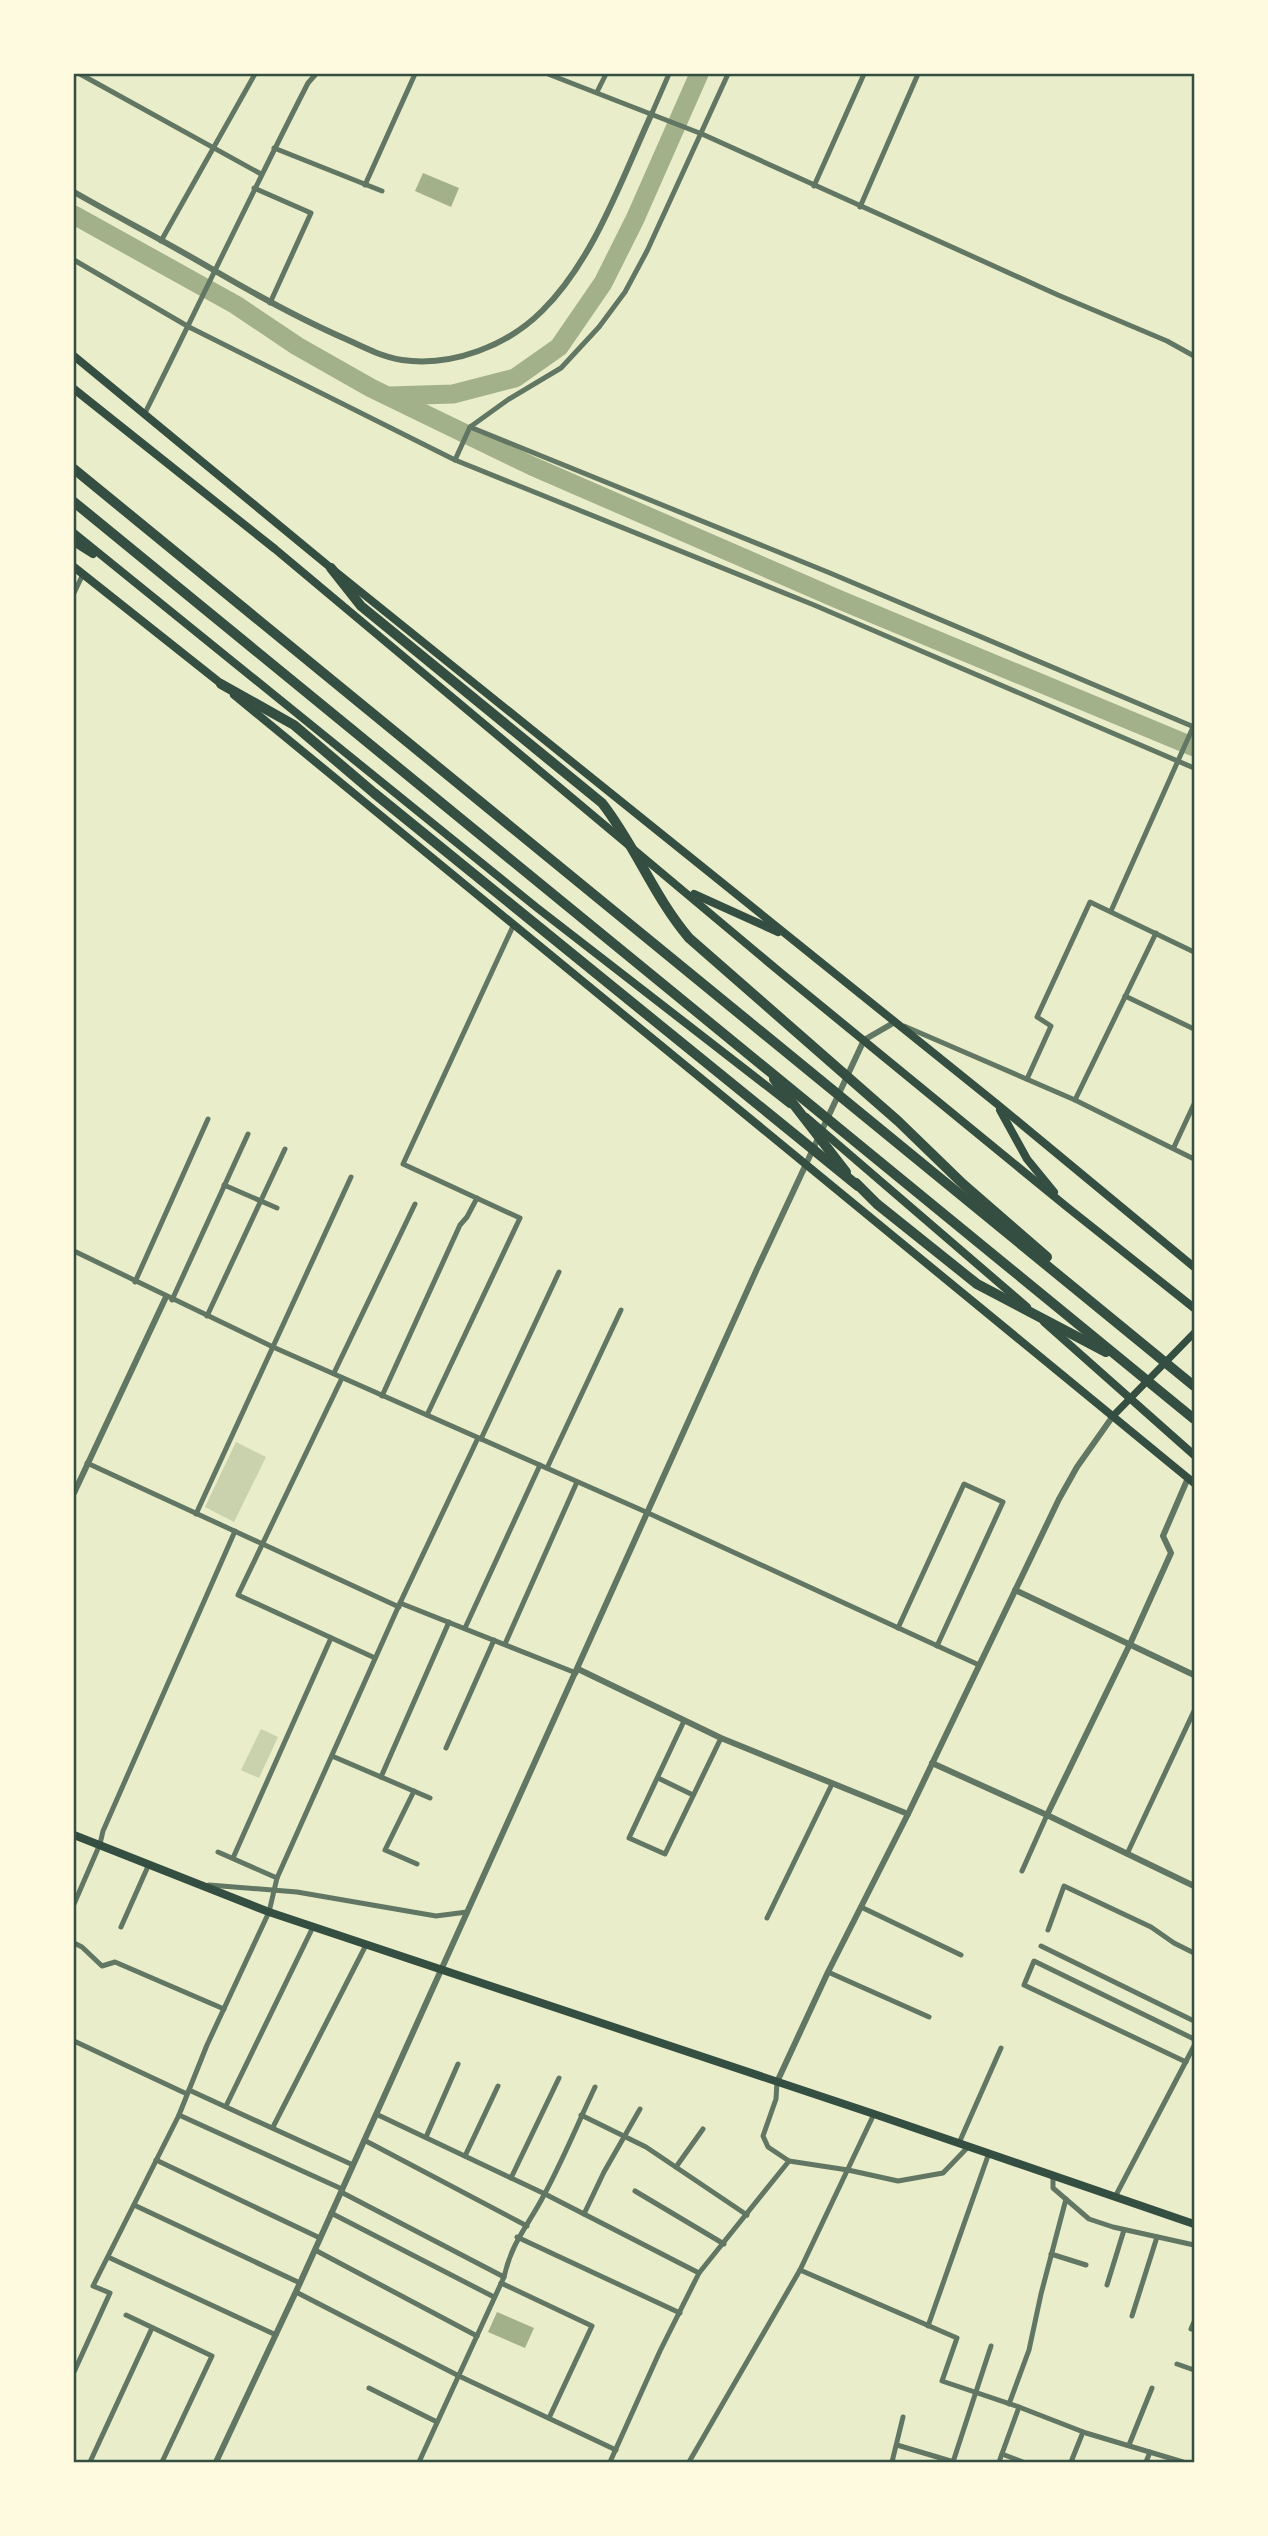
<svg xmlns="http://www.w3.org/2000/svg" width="1268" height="2536" font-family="Ubuntu,sans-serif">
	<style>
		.green { fill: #cad2ad }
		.water { fill: #a3b18a }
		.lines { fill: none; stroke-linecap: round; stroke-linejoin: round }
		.river { stroke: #a3b18a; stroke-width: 19 }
		.minor { stroke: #617663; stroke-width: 5 }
		.tertiary { stroke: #617663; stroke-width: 6 }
		.secondary { stroke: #344e41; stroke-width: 7 }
		.primary { stroke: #344e41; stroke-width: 8 }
		.motorway { stroke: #344e41; stroke-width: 10 }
		.neatline { fill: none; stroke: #344e41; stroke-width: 2.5 }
	</style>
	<rect width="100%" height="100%" fill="#e9edc9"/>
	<g class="green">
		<path d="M236,1442L266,1457L234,1522L205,1507Z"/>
		<path d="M261,1729L278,1737L259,1778L241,1770Z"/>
	</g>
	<g class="water">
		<path d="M423,173L459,188L451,207L415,191Z"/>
		<path d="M497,2312L534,2328L525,2348L488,2332Z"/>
	</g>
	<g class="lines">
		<g class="river">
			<path d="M74,215L236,305L297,346L371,388L532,466L840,600L1194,747"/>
			<path d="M390,396L453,394L515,378L559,347L603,283L635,219L699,74"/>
		</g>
		<g class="minor">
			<path d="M80,74L261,174"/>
			<path d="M548,74L702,134L1058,295L1167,341L1194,356"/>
			<path d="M597,92L606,74"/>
			<path d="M652,113L669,74"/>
			<path d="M274,148L382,191"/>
			<path d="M365,185L415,74"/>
			<path d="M814,186L864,74"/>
			<path d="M254,188L311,213L270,303"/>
			<path d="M860,207L918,74"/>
			<path d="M161,241L255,74"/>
			<path d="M74,260L189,327L455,460L814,605L1194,768"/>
			<path d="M145,413C200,303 252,192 308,83L316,74"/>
			<path d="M470,427L830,573L1194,727"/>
			<path d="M455,460L470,427L509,399L561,368L599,327L625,292L647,251L728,74"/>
			<path d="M74,593L83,574"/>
			<path d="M1111,911L1194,725"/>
			<path d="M1125,996L1194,1029"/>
			<path d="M904,1026L1075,1100L1194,1159"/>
			<path d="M1027,1079L1051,1026L1037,1017L1090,902L1194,952"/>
			<path d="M1075,1100L1156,933"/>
			<path d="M1174,1147L1194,1104"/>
			<path d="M224,1185L277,1208"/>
			<path d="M74,1251L273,1347L646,1512L979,1665"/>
			<path d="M135,1282L208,1119"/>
			<path d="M172,1300L248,1134"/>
			<path d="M207,1316L285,1149"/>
			<path d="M334,1373L415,1204"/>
			<path d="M342,1378L238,1595L375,1658"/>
			<path d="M382,1396L460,1225L467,1217L477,1198"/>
			<path d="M427,1415L520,1218L403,1164L514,924"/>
			<path d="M481,1439L559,1272"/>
			<path d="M87,1463L399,1607"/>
			<path d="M547,1468L621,1310"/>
			<path d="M196,1514L351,1177"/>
			<path d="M400,1603L576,1673"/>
			<path d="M465,1628L540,1465"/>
			<path d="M898,1628L964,1484L1003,1502L937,1646"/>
			<path d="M505,1644L577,1482"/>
			<path d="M684,1721L629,1838L665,1854L721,1738"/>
			<path d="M446,1748L494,1640"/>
			<path d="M332,1756L430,1798"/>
			<path d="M381,1777L449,1622"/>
			<path d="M658,1778L693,1795"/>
			<path d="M414,1791L385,1850L417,1864"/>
			<path d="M218,1852L277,1878"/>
			<path d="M1127,1854L1194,1711"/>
			<path d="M233,1858L331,1638"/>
			<path d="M1022,1871L1047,1815"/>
			<path d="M209,1885L297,1892L436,1916L467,1912"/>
			<path d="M74,1904L100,1844L103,1831L235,1531"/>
			<path d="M861,1907L961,1955"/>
			<path d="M767,1918L832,1784"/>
			<path d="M121,1927L149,1864"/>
			<path d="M1048,1930L1064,1886L1151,1927L1174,1943L1194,1953"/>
			<path d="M74,1943L82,1947L102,1966L115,1962L224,2009"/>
			<path d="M1041,1946L1194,2021"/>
			<path d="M828,1972L929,2017"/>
			<path d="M74,2041L187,2094"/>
			<path d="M1186,2062L1024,1985L1034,1961L1194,2039"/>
			<path d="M777,2082L776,2099L763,2136L768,2147L789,2161L848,2170L898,2181L943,2173L969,2146"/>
			<path d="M189,2090L353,2165"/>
			<path d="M226,2106L313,1927"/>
			<path d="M376,2114L545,2194L699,2273L660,2351L610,2462"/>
			<path d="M179,2115L342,2189"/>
			<path d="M581,2115L646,2147L747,2215"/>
			<path d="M273,2127L366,1945"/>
			<path d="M426,2137L458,2064"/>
			<path d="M364,2140L527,2226"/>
			<path d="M959,2143L1001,2048"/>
			<path d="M465,2156L498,2086"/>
			<path d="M156,2160L320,2238"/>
			<path d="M676,2167L703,2129"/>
			<path d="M1053,2176V2188L1089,2219L1113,2227L1194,2245"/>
			<path d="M511,2178L559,2078"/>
			<path d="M635,2191L724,2244"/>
			<path d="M341,2192L504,2277"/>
			<path d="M1115,2197L1194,2046"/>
			<path d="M134,2205L300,2283"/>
			<path d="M331,2213L494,2297"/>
			<path d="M584,2214L604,2172L640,2109"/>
			<path d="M517,2237L680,2313"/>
			<path d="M315,2250L477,2336"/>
			<path d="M1051,2254L1086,2265"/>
			<path d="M108,2257L276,2335"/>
			<path d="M800,2270L957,2338L942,2381L1019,2407L999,2462"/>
			<path d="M699,2273L789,2161"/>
			<path d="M501,2283L592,2326L549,2418"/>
			<path d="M1107,2285L1124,2230"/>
			<path d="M296,2292L459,2376L616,2450"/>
			<path d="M126,2315L212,2356L162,2462"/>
			<path d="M1132,2316L1157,2237"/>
			<path d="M928,2326L989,2153"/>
			<path d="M1191,2329L1194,2322"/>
			<path d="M1177,2364L1194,2370"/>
			<path d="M74,2372L110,2293L93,2286L179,2115L207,2045L269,1912L277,1878L400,1603L478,1438"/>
			<path d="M369,2388L437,2422"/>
			<path d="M1009,2404L1029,2350L1041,2294L1066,2199"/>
			<path d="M1019,2407L1086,2433L1183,2462"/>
			<path d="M897,2445L954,2462"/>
			<path d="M1129,2445L1152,2388"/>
			<path d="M1002,2454L1023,2462"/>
			<path d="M90,2462L152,2328"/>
			<path d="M419,2462L504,2277C512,2241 528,2226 544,2195C563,2160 578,2123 595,2087"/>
			<path d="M689,2462L800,2270L874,2114"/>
			<path d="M892,2462L903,2417"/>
			<path d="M953,2462L991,2346"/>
			<path d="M1071,2462L1083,2432"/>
			<path d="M1146,2462L1150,2452"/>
		</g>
		<g class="tertiary">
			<path d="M74,192C121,219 170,244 217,272C260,297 302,320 348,340C365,348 383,357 402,360C452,367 507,346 542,311C594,260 622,178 652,113"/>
			<path d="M74,1493L166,1297"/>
			<path d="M1015,1590L1194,1675"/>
			<path d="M578,1669L721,1738L908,1814"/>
			<path d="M932,1763L1047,1815L1194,1886"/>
			<path d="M1047,1815L1130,1644L1171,1553L1163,1536L1188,1478"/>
			<path d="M777,2082L828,1972L908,1814L1059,1499L1077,1467L1113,1416"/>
			<path d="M216,2462L300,2283L757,1269L864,1040L895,1022"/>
		</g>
		<path class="secondary" d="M1113,1416L1194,1333"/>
		<g class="primary">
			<path d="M74,356L331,568L997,1104L1194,1267"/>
			<path d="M74,389L275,549L780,972L1067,1207L1194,1308"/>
			<path d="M74,533L536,907L790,1104"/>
			<path d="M74,542L93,554"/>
			<path d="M74,567L224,686"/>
			<path d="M234,695L1194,1483"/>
			<path d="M694,894L778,932"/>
			<path d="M1000,1110L1027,1159L1054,1192"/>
			<path d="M806,1117L1027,1307"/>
			<path d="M1044,1322L1194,1455"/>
			<path d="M74,1835L269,1912L874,2114L1194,2224"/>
		</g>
		<g class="motorway">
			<path d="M74,469L1194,1386"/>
			<path d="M74,502L1194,1419"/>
			<path d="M331,568L361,606L602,803C635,845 654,897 689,938L898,1121L963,1184L1047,1257"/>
			<path d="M221,684L294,725L374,793L858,1186"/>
			<path d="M774,1079L846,1172"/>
			<path d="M856,1183L877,1204L977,1284L1106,1352"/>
		</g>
	</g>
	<rect width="1268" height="2536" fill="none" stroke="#fefae0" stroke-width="150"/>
	<rect x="75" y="75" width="1118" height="2386" class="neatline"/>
</svg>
